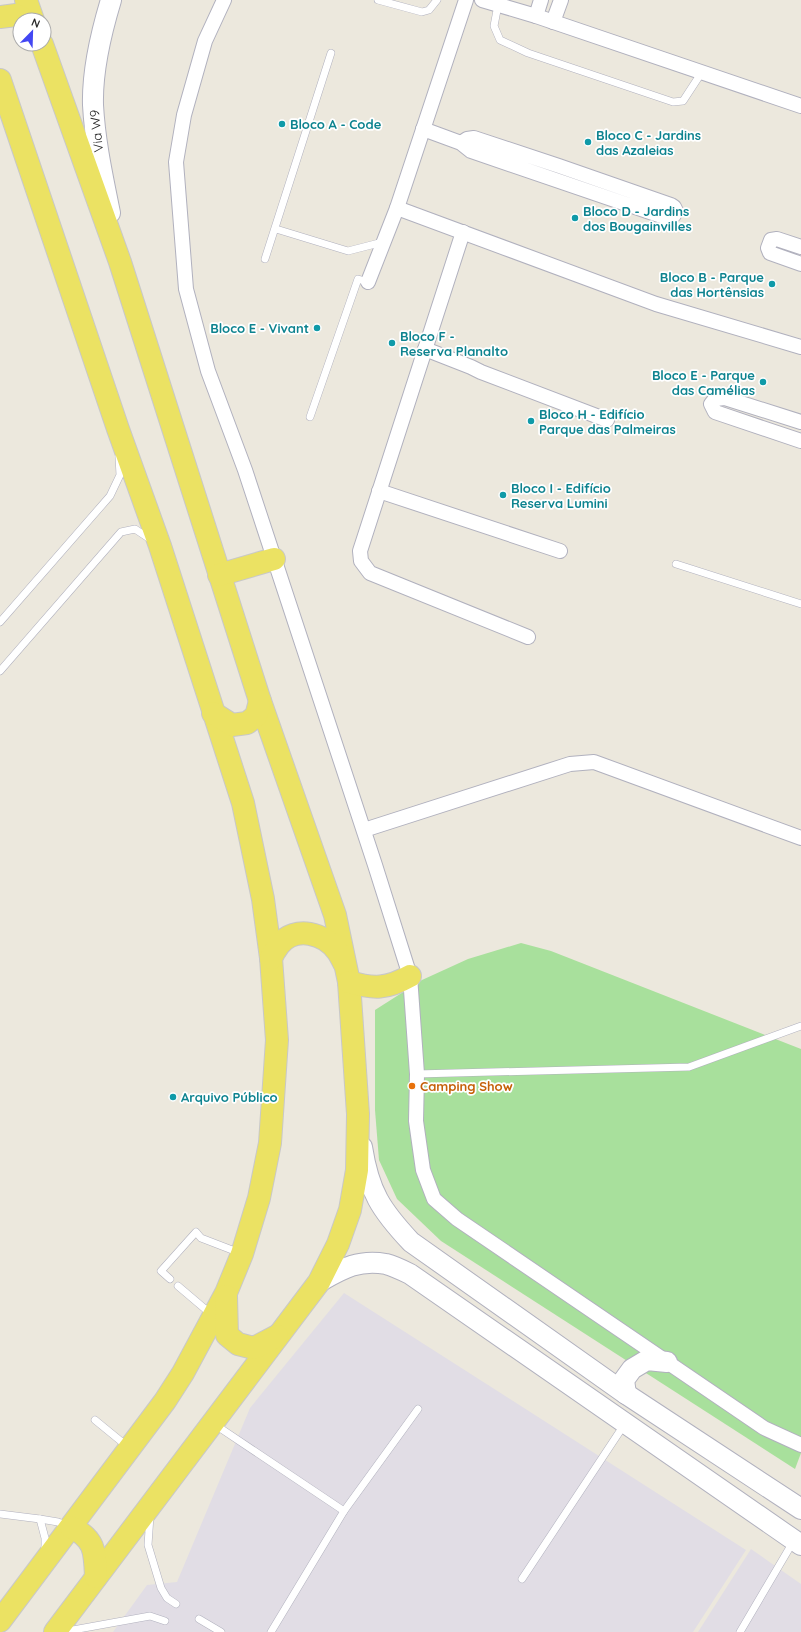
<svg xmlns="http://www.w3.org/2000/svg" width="801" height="1632" font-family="Quicksand,sans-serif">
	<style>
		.industrial { fill: #e1dde5 }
		.green { fill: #a8e09c }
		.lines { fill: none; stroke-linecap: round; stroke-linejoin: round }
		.lane-casing { stroke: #b1b1be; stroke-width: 8 }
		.street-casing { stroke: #b1b1be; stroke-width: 16 }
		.secondary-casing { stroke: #b1b1be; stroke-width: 22 }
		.primary-casing { stroke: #c8c8c8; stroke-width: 24 }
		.lane { stroke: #fff; stroke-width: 7 }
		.street { stroke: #fff; stroke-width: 14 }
		.secondary { stroke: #fff; stroke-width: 20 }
		.primary { stroke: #ebe263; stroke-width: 22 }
		.culture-dot { fill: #0f9aa8; stroke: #fff; stroke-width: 1.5 }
		.food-dot { fill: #e8710a; stroke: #fff; stroke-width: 1.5 }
		.labels { text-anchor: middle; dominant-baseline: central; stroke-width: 3.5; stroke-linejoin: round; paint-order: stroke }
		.culture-label { font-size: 13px; font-weight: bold; fill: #0d838f; stroke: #fff; text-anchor: start }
		.street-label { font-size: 13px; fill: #2b2b2b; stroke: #fff }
		.food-label { font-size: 13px; font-weight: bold; fill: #c56008; stroke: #fff; text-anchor: start }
	</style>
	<rect width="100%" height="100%" fill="#ece8dd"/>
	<g class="industrial">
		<path d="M344,1293L746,1550L693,1632H113L147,1585L177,1582L250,1408Z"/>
		<path d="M751,1549L801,1584V1632H698Z"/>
	</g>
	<path class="green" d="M521,943L551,951L801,1049V1453L795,1469L441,1241L397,1199L379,1160L375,1110V1010L422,980L468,959Z"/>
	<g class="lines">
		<g class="lane-casing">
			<g id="lane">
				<path d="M378,0L422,12L429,10L437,0"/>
				<path d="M498,5L494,26L500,40L528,53L673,102L683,101L702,72"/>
				<path d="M276,229L348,251L383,242"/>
				<path d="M265,259L331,53"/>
				<path d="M310,417L358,279L368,282"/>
				<path d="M676,564L801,604"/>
				<path d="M0,622L110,496L120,475L119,457"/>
				<path d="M0,671L121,532L135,529L153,541"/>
				<path d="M417,1074L689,1067L801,1026"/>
				<path d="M170,1279L161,1271L196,1232L201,1238L240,1253"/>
				<path d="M178,1286L211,1314"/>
				<path d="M95,1420L128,1447"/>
				<path d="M214,1424L344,1511"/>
				<path d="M0,1514L40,1519L58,1522L68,1526"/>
				<path d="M150,1516L148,1545L161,1588L167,1598L176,1604"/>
				<path d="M40,1519L45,1538V1552"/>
				<path d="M522,1579L624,1425"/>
				<path d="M199,1619L221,1632"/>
				<path d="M62,1632L150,1616L165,1621"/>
				<path d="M271,1632L344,1511L418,1409"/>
				<path d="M740,1632L793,1542"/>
			</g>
		</g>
		<g class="street-casing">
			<g id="street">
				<path d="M224,0L205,41L184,115L176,162L186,289L208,371L245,470L375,865L410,976L417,1074L416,1121L423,1170L434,1199L457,1219L764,1428L801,1445"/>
				<path d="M482,0L536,16L801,106"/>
				<path d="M536,16L541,0"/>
				<path d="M553,22L561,0"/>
				<path d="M423,129L461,143L471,151L667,218L674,215L676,211L674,207L671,205L559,166L474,138L467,139L461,143"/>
				<path d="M397,208L656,304L801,347"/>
				<path d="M463,232L360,551L361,561L370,573L528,637"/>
				<path d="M801,247L777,239L771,240L768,248L770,253L801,264"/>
				<path d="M368,282L397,208L466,0"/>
				<path d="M425,349L471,367L481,372L607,420"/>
				<path d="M801,422L725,398L715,399L711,404L715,412L801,441"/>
				<path d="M379,491L560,551"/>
				<path d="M364,830L570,764L594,762L801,838"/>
			</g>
		</g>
		<g class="secondary-casing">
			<g id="secondary">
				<path d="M110,213C103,178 95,142 93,105C92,70 101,33 111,0"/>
				<path d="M362,1147C369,1192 381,1210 411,1242L626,1394L801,1509"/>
				<path d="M319,1282C342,1269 358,1259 386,1264C394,1266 402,1270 410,1274L801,1545"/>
				<path d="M626,1394L624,1380L632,1369L647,1360L667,1362"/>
			</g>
		</g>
		<g class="primary-casing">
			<g id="primary">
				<path d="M26,0L33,20"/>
				<path d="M0,17L16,15L26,20"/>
				<path d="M42,44L120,262L260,701L335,915L349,982L358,1114L357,1170L350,1210L338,1244L319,1282L55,1632"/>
				<path d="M0,80L118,429L160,546L243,803L263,899L271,958L277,1040L270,1143L259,1198L242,1254L226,1293L183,1373L165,1401L0,1621"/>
				<path d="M219,575L274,559"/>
				<path d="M213,713L232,725L247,723L256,716L260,701"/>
				<path d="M271,958C273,954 276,949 279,945C295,925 325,933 338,952C340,955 342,959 344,963"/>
				<path d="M349,982C374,989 387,989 410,976"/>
				<path d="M226,1296L227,1335L238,1344L254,1348L277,1336"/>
				<path d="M71,1527C95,1539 95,1551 96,1577"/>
			</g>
		</g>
		<use href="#lane" class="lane"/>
		<use href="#street" class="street"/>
		<use href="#secondary" class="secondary"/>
		<use href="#primary" class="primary"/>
	</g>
	<g class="culture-dot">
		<circle cx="282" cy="124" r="4"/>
		<circle cx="588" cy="142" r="4"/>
		<circle cx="575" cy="218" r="4"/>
		<circle cx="772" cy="284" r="4"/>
		<circle cx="317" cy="328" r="4"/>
		<circle cx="392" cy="343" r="4"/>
		<circle cx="763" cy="382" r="4"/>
		<circle cx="531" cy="421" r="4"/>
		<circle cx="503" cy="495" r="4"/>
		<circle cx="173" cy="1097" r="4"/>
	</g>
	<circle class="food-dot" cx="412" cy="1086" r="4"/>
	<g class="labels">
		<g class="culture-label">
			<text x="290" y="124">Bloco A - Code</text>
			<text x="596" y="135">Bloco C - Jardins<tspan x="596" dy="15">das Azaleias</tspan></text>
			<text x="583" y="211">Bloco D - Jardins<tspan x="583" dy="15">dos Bougainvilles</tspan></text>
			<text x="764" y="277" text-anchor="end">Bloco B - Parque<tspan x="764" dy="15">das Hortênsias</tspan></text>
			<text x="309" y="328" text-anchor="end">Bloco E - Vivant</text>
			<text x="400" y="336">Bloco F -<tspan x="400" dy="15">Reserva Planalto</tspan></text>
			<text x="755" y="375" text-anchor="end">Bloco E - Parque<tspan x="755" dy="15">das Camélias</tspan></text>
			<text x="539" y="414">Bloco H - Edifício<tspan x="539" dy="15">Parque das Palmeiras</tspan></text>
			<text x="511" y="488">Bloco I - Edifício<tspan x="511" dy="15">Reserva Lumini</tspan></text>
			<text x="181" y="1097">Arquivo Público</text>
		</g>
		<g class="street-label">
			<text transform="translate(96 131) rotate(-96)">Via W9</text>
		</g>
		<g class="food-label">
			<text x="420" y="1086">Camping Show</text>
		</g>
	</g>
	<g transform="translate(32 32) rotate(23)"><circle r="19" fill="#ffffff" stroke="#aaaaaa"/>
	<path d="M0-3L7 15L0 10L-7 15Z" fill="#4347f3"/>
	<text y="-6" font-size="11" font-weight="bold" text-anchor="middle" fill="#2b2b2b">N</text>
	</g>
</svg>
